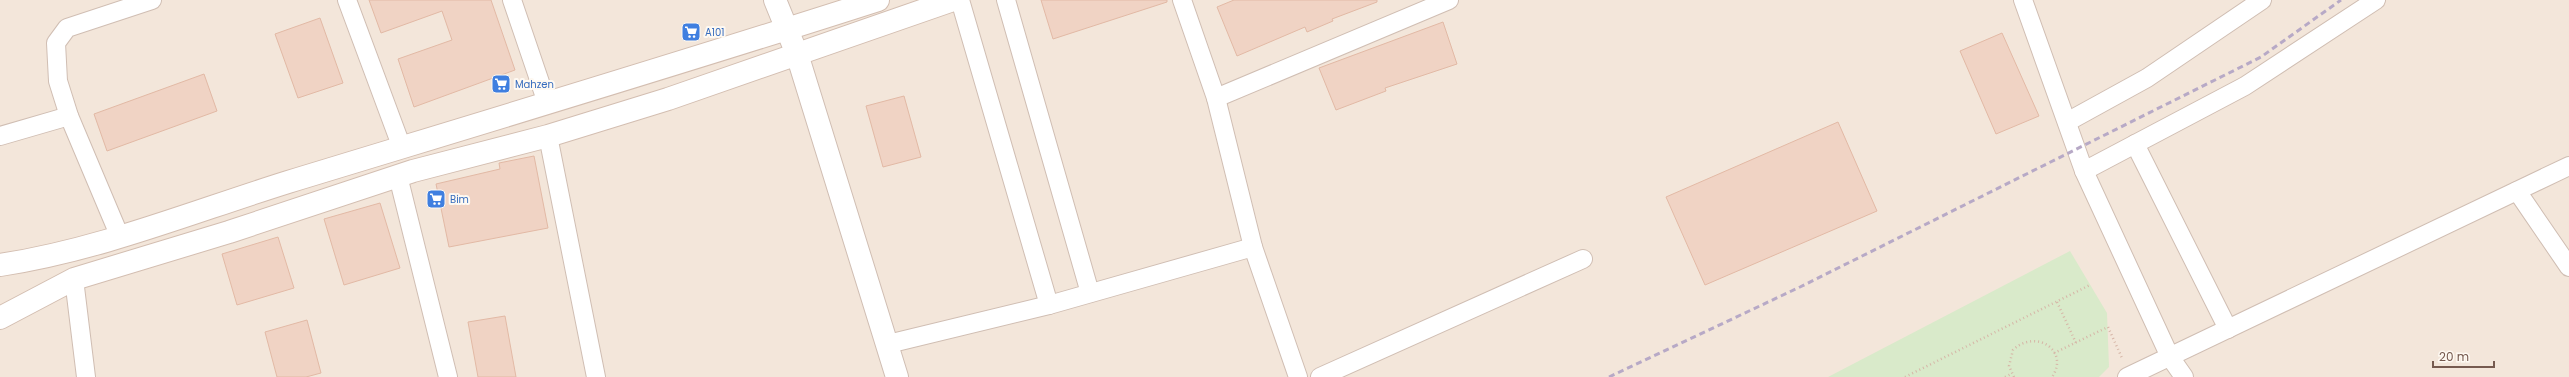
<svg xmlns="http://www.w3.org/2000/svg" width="2569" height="377" font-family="Poppins,sans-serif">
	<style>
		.residential { fill: #f3e6da }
		.green { fill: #d9eaca }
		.building { fill: #f0d3c4; stroke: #e2b9a5 }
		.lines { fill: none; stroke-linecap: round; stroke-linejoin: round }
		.minor-casing { stroke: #d0beb3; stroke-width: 20 }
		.tertiary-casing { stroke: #d0beb3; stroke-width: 24 }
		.secondary-casing { stroke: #d3beb1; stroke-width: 24 }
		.path { stroke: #d6b6a7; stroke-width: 2.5; stroke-dasharray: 1 3; stroke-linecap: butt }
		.minor { stroke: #fff; stroke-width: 18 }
		.tertiary { stroke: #fff; stroke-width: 22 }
		.secondary { stroke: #fff; stroke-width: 22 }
		.rail { stroke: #b7a9c6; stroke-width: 3; stroke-dasharray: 6 4; stroke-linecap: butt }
		.labels { text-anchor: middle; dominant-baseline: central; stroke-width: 4; stroke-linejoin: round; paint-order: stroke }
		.shop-label { font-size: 10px; fill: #366cbe; stroke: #fef9f2; text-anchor: start }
	</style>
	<rect width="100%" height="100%" fill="#fcf4eb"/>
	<rect class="residential" x="0" y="0" width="2569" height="377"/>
	<path class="green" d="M2070,251L2107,313L2109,367L2099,377H1828Z"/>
	<g class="building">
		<path d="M369,0H491L515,70L414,107L398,59L452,40L442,11L381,33Z"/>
		<path d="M1041,0H1167V2L1053,39Z"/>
		<path d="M1234,0H1377V2L1332,19L1333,21L1307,32L1305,27L1237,56L1217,7Z"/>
		<path d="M320,18L343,83L298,98L275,34Z"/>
		<path d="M1443,22L1457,64L1385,88L1386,91L1336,110L1319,68Z"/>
		<path d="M2002,33L2039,116L1996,134L1960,51Z"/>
		<path d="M204,74L217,111L107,151L94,114Z"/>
		<path d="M904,96L921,157L883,167L866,106Z"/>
		<path d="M1838,122L1877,211L1705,285L1666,197Z"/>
		<path d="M534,156L548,228L449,247L436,184L500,169L499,163Z"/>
		<path d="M380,203L400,268L344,285L324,219Z"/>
		<path d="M278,237L294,288L237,305L222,254Z"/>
		<path d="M505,316L516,377H478L468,322Z"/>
		<path d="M307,320L321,373L306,377H277L265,332Z"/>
	</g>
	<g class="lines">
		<g class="minor-casing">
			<g id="minor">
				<path d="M347,0L402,148"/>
				<path d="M512,0L547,103"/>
				<path d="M960,0L1049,305"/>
				<path d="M1006,0L1090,293"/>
				<path d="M1182,0L1216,98L1253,247"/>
				<path d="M2023,0L2084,171L2170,357L2184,377"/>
				<path d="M1216,98L1449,0"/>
				<path d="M2067,122L2147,78L2262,0"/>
				<path d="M0,136L69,116"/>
				<path d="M548,136L596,377"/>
				<path d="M2135,144L2228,329"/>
				<path d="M2084,171L2245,86L2376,0"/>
				<path d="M398,176L448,377"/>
				<path d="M2517,191L2569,267"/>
				<path d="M120,237L69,116L58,81L56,43L67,28L152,0"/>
				<path d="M74,279L86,377"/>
				<path d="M888,344L1049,305L1253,247L1298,377"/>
				<path d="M1320,377L1583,259"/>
				<path d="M2127,377L2569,166"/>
			</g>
		</g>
		<g class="tertiary-casing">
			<path id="tertiary" d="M775,0L797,54L897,377"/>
		</g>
		<g class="secondary-casing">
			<g id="secondary">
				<path d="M0,265C99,250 192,212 288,182C485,122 682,63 878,0"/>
				<path d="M0,318L74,279L229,232L413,171L548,136L668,99L953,0"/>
			</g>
		</g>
		<g class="path">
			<path d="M2057,302L2076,343"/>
			<path d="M2054,353L2108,327L2122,358"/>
			<path d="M1905,377L2090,285"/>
			<path d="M2005,377L2011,374"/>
			<path d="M2014,377L2009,366L2013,350C2036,328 2070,351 2052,377"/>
		</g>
		<use href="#minor" class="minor"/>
		<use href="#tertiary" class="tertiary"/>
		<use href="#secondary" class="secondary"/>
		<path class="rail" d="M1609,377L1800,287L2261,57L2341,0"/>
	</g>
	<defs>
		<g id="supermarket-square" transform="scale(1)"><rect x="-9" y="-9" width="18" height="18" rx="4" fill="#3f7fe0" stroke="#fef9f2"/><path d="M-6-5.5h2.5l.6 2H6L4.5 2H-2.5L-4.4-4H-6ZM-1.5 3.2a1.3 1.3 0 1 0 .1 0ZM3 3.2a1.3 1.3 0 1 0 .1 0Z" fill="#fff"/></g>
	</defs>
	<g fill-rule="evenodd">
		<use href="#supermarket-square" x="691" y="32"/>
		<use href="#supermarket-square" x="501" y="84"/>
		<use href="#supermarket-square" x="436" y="199"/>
	</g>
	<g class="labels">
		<g class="shop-label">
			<text x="705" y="32">A101</text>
			<text x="515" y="84">Mahzen</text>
			<text x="450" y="199">Bim</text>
		</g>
	</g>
	<path d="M2433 361v6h61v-6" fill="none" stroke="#765a4f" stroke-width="2"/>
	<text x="2439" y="361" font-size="12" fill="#765a4f" stroke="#fef9f2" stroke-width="3" paint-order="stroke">20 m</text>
</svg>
